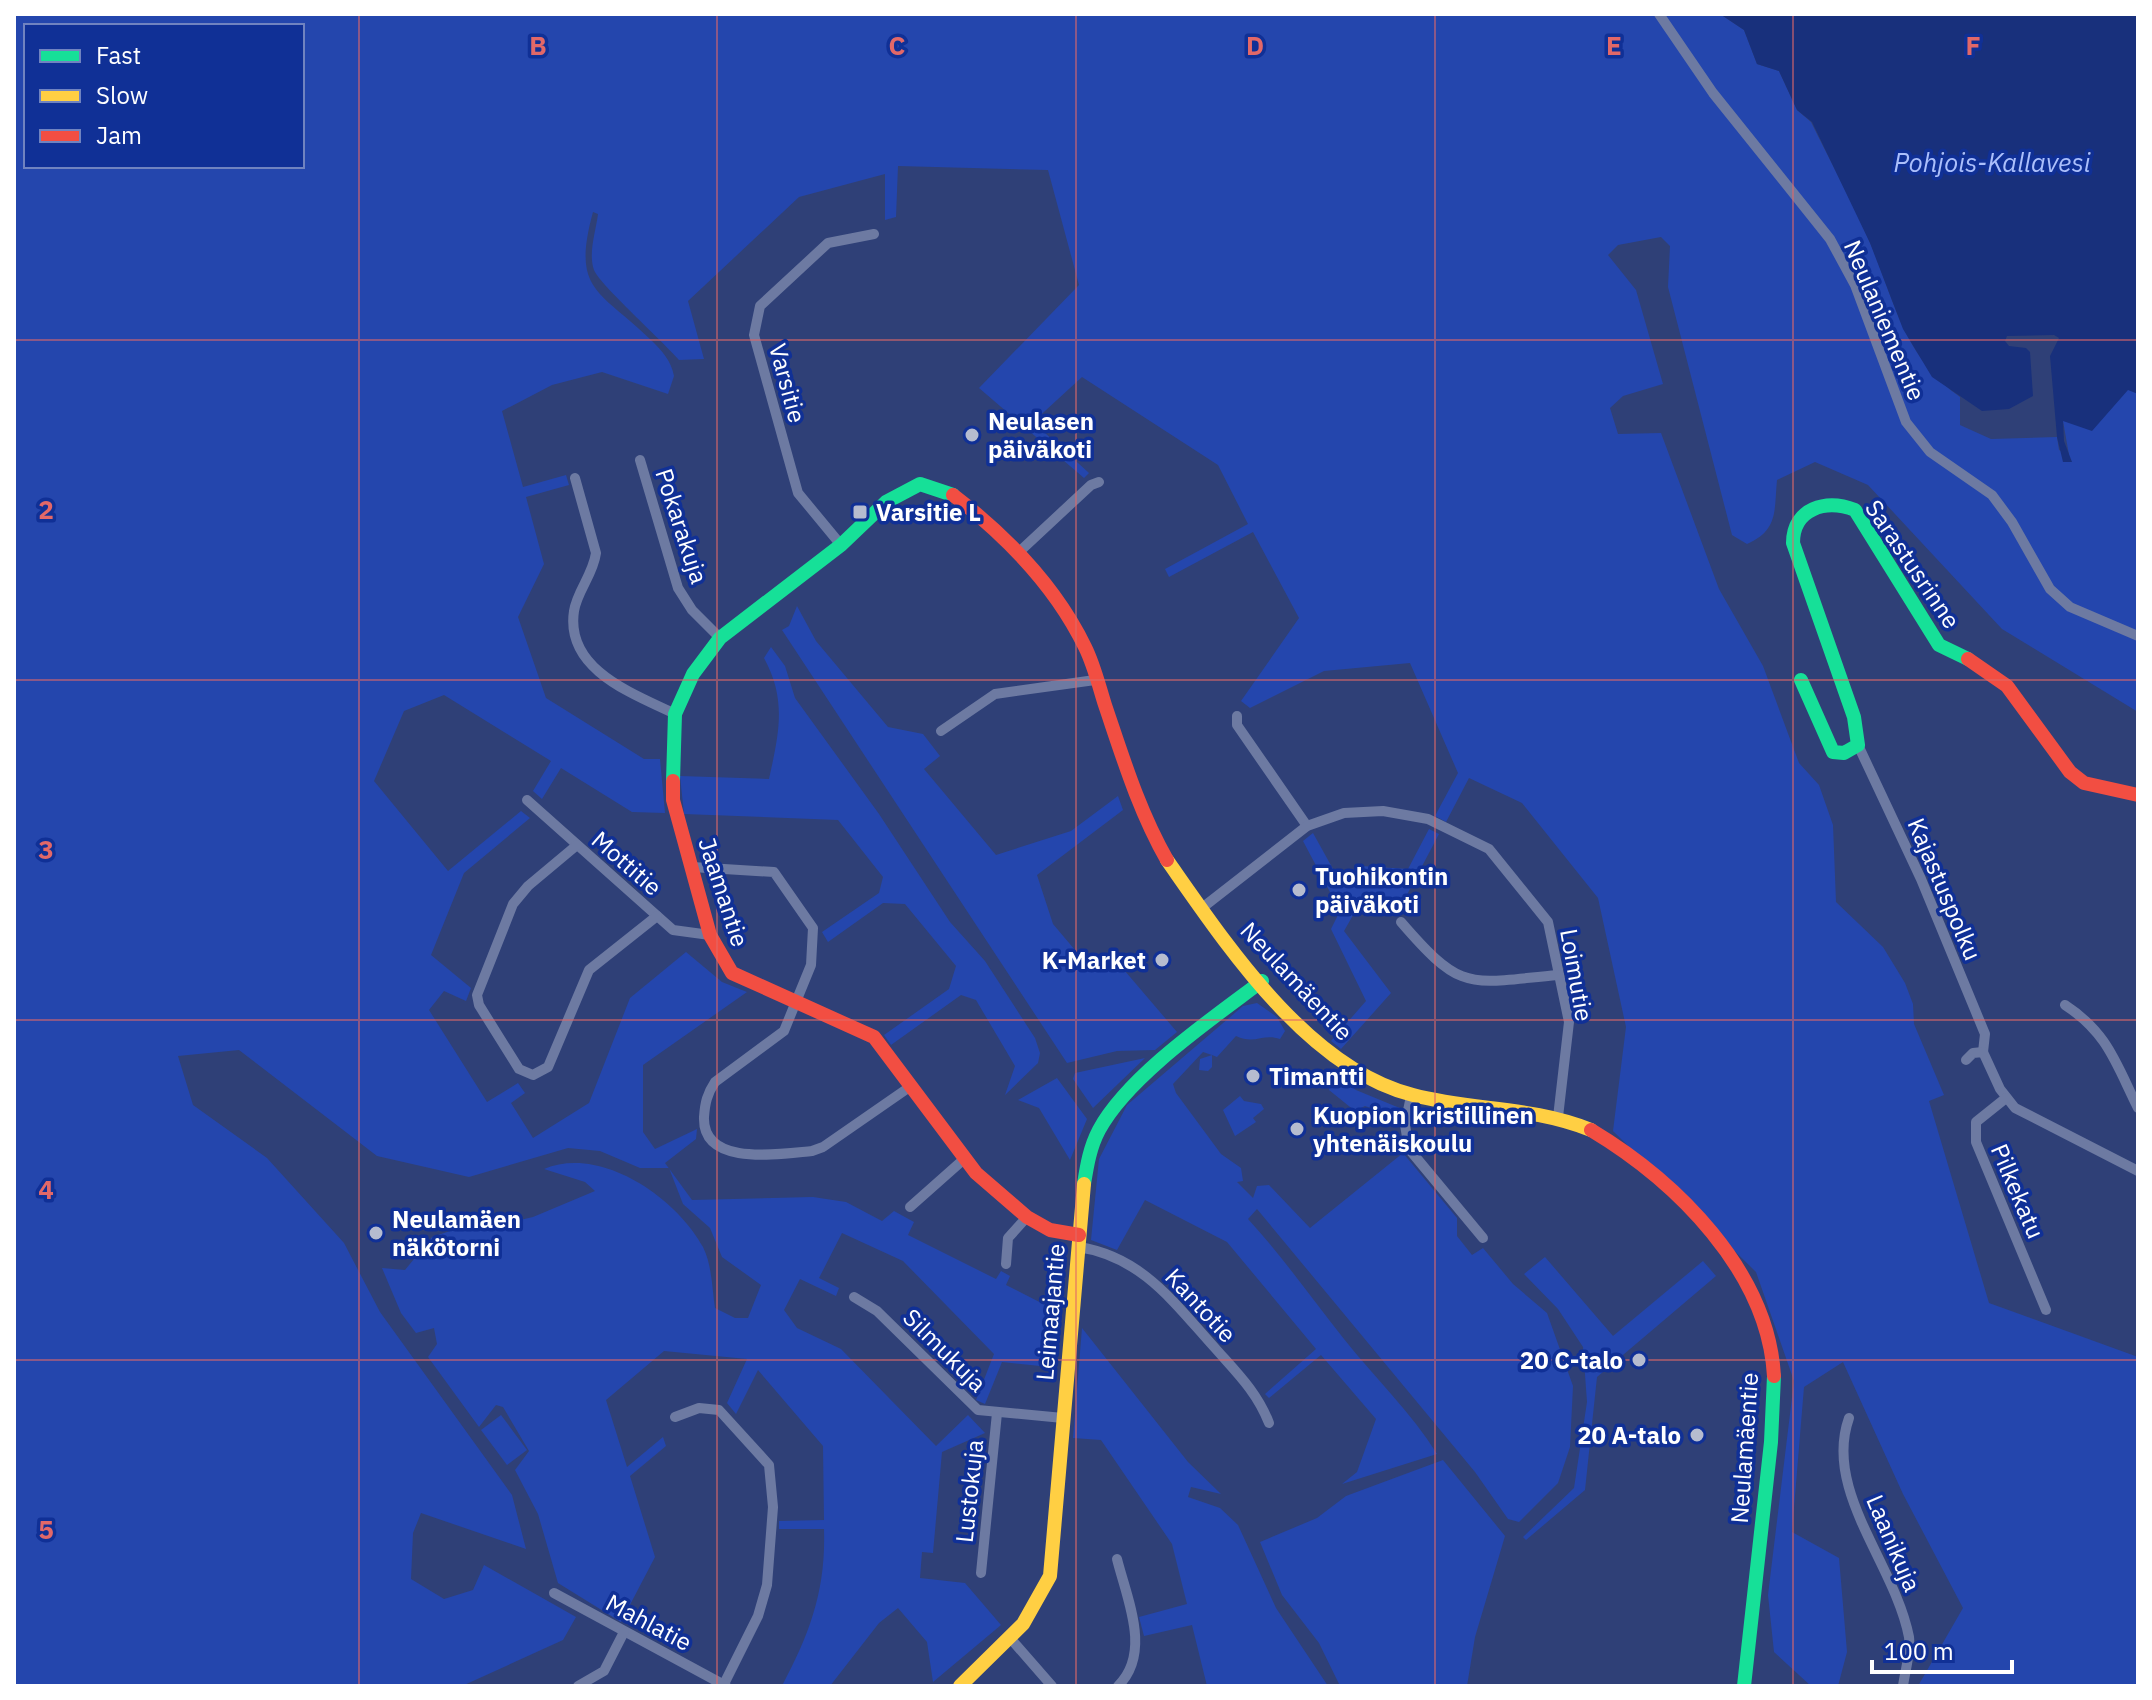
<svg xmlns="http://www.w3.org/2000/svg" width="2152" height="1700" font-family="'IBM Plex Sans',sans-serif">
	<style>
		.green { fill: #2446ad; fill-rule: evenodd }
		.water { fill: #18307c }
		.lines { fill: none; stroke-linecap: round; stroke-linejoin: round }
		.street { stroke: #6d7aa2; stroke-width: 10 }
		.fast { stroke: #16e098; stroke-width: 14 }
		.slow { stroke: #ffcf43; stroke-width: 14 }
		.jam { stroke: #f24e42; stroke-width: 14 }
		.grid { fill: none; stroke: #e26868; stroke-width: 2; stroke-opacity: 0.55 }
		.poi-dot { fill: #b6bccf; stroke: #103096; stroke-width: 3 }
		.labels { text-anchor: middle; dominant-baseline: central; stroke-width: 7; stroke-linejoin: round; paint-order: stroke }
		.street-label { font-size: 24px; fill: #fff; stroke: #103096 }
		.poi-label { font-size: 24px; font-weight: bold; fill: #fff; stroke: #103096; text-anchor: start }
		.water-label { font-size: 26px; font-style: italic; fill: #abbffb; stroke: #103096 }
		.grid-label { font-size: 26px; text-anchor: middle; font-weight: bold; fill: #e26868; stroke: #103096; stroke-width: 7; stroke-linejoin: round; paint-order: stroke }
	</style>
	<rect width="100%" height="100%" fill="#2f4077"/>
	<g class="green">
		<path d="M14,14H1720L1744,30L1757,64L1779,71L1797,110L1811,122C1831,163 1853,203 1871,245C1896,306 1905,358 1960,397V425L1991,439L2057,437L2059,450L2069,455L2063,421L2138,383V712L2002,629L1868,485L1815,462L1777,480C1774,510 1779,530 1747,544L1732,535L1668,287L1670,246L1661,237L1618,245L1608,255L1636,290L1663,384L1623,396L1610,408L1618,434L1661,433L1719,589L1763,666L1799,763L1819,785L1833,825L1836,902L1883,947L1905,983L1913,1004L1914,1024L1944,1095L1929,1101L1989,1303L2138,1357V1686H1918L1963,1608L1903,1494L1843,1362L1804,1387L1792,1532L1839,1558L1847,1652L1838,1686H1811L1774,1652L1768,1595L1794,1381L1756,1272L1613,1131L1626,1027L1598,898L1522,803L1469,778L1446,822L1435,816L1458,773L1410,663L1324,671L1250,708L1241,701L1299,618L1253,532L1169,577L1165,569L1248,524L1218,465L1082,377L1033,422L1089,473L1084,478L979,388L1079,285L1048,170L898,166L896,217L885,220V174L799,197L688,301L704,359L679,360C663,341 600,285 594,270C588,253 596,231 598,214L593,212C571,292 600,290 651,340C662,351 671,360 674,376L668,394L602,372L552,385L502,411L523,487L566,475L569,485L526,497L544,564L518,617L546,698L644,759H660L665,813L632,812L561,768L542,799L533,791L551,761L444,695L404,711L374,781L448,871L521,811L530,818L464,873L431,955L471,988L466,1001L444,991L429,1010L487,1102L518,1083L525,1093L511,1103L533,1138L589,1103L630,998L686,952L722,982L747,992L643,1065V1132L655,1149L697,1129L696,1139L665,1163L692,1200L813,1197L846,1202L882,1221L894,1211L914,1222L908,1235L996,1279L1001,1271L1010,1276L1006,1285L1055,1310L1050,1367L1002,1362L985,1404L976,1400L994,1354L903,1261L842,1233L819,1278L839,1288L836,1296L800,1279L784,1310L797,1328L841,1349L936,1446L968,1415L985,1433L942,1452L933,1553L922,1552L920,1578L965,1583L1001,1625L933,1682L927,1642L898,1608L879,1623L830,1686H782C810,1633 826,1590 824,1529H779V1521L824,1520L823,1446L758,1370L736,1414L727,1403L747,1359L664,1351L606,1400L627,1467L663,1437L666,1446L630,1476L655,1557L621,1622L558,1583L538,1514L515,1470L529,1451L503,1407L496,1405L479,1427L428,1357L437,1344L434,1328L416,1333L401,1313L382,1268L405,1270L432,1237L450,1231L481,1229L533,1217L595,1191L585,1182L544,1169C600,1145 676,1197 703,1247C712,1265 712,1288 715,1308L735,1318H748L761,1285L722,1257L710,1228L683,1204L669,1168H640L600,1151L568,1148L469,1177L377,1156L239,1050L178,1056L193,1105L267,1158L344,1243L380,1312L512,1495L526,1549L421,1513L413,1533L411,1579L444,1599L473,1590L484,1565L576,1617L563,1640L462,1686H14ZM26,26H302V166H26Z"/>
		<path d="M797,606L816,641L888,727L923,734L940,756L924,769L996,855L1071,831L1118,796L1123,810L1037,875L1053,924L1086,963L1104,964L1113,957L1177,1032L1155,1050L1117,1051L1067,1063L782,630L789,626Z"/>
		<path d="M771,647L785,666L795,698L879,814L950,922L985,961L1035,1038L1040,1053L1038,1063L1005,1095L1015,1066L976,1000L961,995L891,1045L884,1035L949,989L956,966L905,904L883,903L828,942L822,932L879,893L883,877L838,820L684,814L680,776L769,779C779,733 787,700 764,658Z"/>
		<path d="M1429,829L1439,834L1401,906L1356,910L1344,931L1391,993L1341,1049L1331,1041L1366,1001L1331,929L1340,911L1303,841L1313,833L1338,878L1361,866L1408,869Z"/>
		<path d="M1257,1003L1277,1017L1285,1031L1280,1039C1263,1033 1255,1045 1236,1036L1217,1057L1212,1055V1067L1208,1071L1199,1070L1200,1059L1212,1055L1203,1052L1173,1084L1176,1093L1221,1154L1241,1168L1243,1181L1237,1182L1253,1198L1257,1186L1269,1185L1310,1228L1403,1153L1457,1218V1236L1472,1255L1483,1248L1513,1284L1547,1313L1573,1386L1570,1447L1558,1483L1519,1522L1508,1519L1475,1472L1257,1209L1248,1219C1283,1257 1312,1299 1344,1339C1375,1378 1411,1412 1437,1454L1342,1484L1357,1472L1376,1419L1321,1355L1269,1398L1265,1394L1316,1349L1227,1242L1145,1200L1117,1250L1091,1240L1099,1159L1127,1105L1243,1006Z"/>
		<path d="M1145,1058L1093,1108L1073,1079L1075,1073Z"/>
		<path d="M1331,1072L1356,1090L1402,1109V1113L1396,1117L1365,1106L1355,1111L1329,1090L1330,1081L1326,1077Z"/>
		<path d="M1057,1078L1087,1119L1070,1160L1039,1108L1018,1100Z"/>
		<path d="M1240,1096L1244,1101L1261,1104L1264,1109L1253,1118L1256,1122L1235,1136L1223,1110Z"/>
		<path d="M1545,1257L1613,1336L1703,1261L1716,1276L1597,1377L1585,1490L1526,1540L1523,1537L1574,1488L1587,1402L1583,1347L1558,1309L1524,1274Z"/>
		<path d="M1082,1328L1188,1462L1221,1494L1191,1487L1188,1497L1220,1508L1238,1525L1276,1608L1328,1686H1207L1192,1625L1144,1636L1139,1617L1187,1604L1172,1544L1101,1440L1073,1438Z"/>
		<path d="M501,1415L527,1450L507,1465L481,1430Z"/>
		<path d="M1443,1460L1505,1536L1475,1637L1467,1686H1340L1319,1643L1282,1595L1260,1542L1317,1518L1346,1496Z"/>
	</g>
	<path class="water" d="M1720,14H2138V394L2128,390L2092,431L2063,421L2064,441L2072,462H2063L2057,437L2050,356L2059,338L2054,335L2007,336L2005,341L2009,346L2026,348L2030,352L2033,396L2009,409L1982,411L1932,377L1903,329L1870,243L1812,122L1797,110L1779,71L1757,64L1744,30Z"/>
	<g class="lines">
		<g class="street">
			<path d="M1659,14L1713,93L1830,239L1855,285L1906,422L1930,452L1992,495L2012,522L2050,589L2070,607L2138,636"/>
			<path d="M640,460L678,588L692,610L720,638"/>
			<path d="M575,478L596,553C593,575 577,591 574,611C565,670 634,694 675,714"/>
			<path d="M841,545L798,493L754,335L760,306L828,243L874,234"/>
			<path d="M1019,552L1091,485L1099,482"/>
			<path d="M1237,716V725L1307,826"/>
			<path d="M941,731L995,694L1095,680"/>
			<path d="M1858,745L1921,879L1985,1034L1983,1052"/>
			<path d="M527,800L673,930L710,935"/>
			<path d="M577,845L528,886L513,904L477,995L479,1005L519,1069L533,1075L548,1067L589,970L657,916"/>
			<path d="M692,867L774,872L813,928L811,965L784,1031L715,1082C707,1094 705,1103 704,1117C702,1167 779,1154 812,1151L823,1147L911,1086"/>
			<path d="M1202,908L1307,826L1344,813L1383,811L1428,819L1489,849L1548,922L1569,1022L1558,1117"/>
			<path d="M1401,922C1463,994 1468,983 1558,975"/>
			<path d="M2065,1005C2108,1033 2116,1064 2138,1108"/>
			<path d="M1966,1060L1973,1053L1983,1052L2000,1089L2015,1108L2138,1171"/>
			<path d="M1411,1096L1405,1125L1409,1149L1483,1238"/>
			<path d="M2006,1098L1976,1122V1142L2046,1310"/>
			<path d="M910,1207L963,1160"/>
			<path d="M1078,1247C1142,1256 1175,1304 1215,1348C1237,1373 1257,1392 1269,1423"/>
			<path d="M1006,1264L1008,1238L1027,1217"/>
			<path d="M854,1297L877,1311L978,1410L1063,1418"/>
			<path d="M675,1417L699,1408L719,1410L769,1465L773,1507L767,1585L758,1616L723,1686"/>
			<path d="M1849,1418C1823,1491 1895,1564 1909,1637C1911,1652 1905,1671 1903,1686"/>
			<path d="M1117,1559C1127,1599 1152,1653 1118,1686"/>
			<path d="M981,1573L997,1413"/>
			<path d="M554,1593L726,1686"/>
			<path d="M1011,1639L1052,1686"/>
			<path d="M578,1686L604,1671L624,1632"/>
		</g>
		<g class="fast">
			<path d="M1801,680L1833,752L1844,753L1858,745L1854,717L1793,543C1793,508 1826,499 1855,510L1939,645L1968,659"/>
			<path d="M673,781L675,714L693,674L720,638L841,545L886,502L920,484L953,495"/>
			<path d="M1084,1184C1087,1165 1090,1147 1099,1130C1128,1076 1213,1018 1262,981"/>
			<path d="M1744,1686L1771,1442L1774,1376"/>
		</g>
		<g class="slow">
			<path d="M1167,860C1226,944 1308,1069 1413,1095C1474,1111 1531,1106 1591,1130"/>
			<path d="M960,1686L1023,1624L1050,1576L1084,1184"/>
		</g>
		<g class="jam">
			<path d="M953,495C1005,535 1056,587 1085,647C1094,665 1099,686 1105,705C1123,758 1139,811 1167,860"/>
			<path d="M1968,659L2007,686L2070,772L2084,783L2138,795"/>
			<path d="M673,781V800L710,935L732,973L874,1037L976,1173L1027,1217L1050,1230L1079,1235"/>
			<path d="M1591,1130C1676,1181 1768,1271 1774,1376"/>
		</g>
	</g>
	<path class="grid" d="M359,14V1686M717,14V1686M1076,14V1686M1435,14V1686M1793,14V1686M14,340H2138M14,680H2138M14,1020H2138M14,1360H2138"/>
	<g class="poi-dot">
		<circle cx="972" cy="435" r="8"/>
		<rect x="852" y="504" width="16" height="16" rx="4"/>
		<circle cx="1299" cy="890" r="8"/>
		<circle cx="1162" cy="960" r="8"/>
		<circle cx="1253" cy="1076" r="8"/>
		<circle cx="1297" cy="1129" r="8"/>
		<circle cx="376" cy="1233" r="8"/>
		<circle cx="1639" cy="1360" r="8"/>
		<circle cx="1697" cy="1435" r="8"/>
	</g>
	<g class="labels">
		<g class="street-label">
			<text transform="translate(1885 320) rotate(67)">Neulaniementie</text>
			<text transform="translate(788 383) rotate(75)">Varsitie</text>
			<text transform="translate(682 526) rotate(72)">Pokarakuja</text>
			<text transform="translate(1913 564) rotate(56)">Sarastusrinne</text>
			<text transform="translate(627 863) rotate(41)">Mottitie</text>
			<text transform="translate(1945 889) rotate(67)">Kajastuspolku</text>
			<text transform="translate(724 892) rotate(72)">Jaamantie</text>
			<text transform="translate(1577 975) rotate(80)">Loimutie</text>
			<text transform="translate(1297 981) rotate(47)">Neulamäentie</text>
			<text transform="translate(2018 1191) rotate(67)">Pilkekatu</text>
			<text transform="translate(1201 1305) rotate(47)">Kantotie</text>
			<text transform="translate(1050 1312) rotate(-85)">Leimaajantie</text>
			<text transform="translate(945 1350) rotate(45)">Silmukuja</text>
			<text transform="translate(1744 1448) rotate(-86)">Neulamäentie</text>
			<text transform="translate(969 1491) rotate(-84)">Lustokuja</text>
			<text transform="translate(1894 1543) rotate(67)">Laanikuja</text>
			<text transform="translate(649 1622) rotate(28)">Mahlatie</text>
		</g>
		<g class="poi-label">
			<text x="988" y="421">Neulasen<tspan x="988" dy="28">päiväkoti</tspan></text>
			<text x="876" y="512">Varsitie L</text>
			<text x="1315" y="876">Tuohikontin<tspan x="1315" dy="28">päiväkoti</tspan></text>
			<text x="1146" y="960" text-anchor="end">K-Market</text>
			<text x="1269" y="1076">Timantti</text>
			<text x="1313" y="1115">Kuopion kristillinen<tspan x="1313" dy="28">yhtenäiskoulu</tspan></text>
			<text x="392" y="1219">Neulamäen<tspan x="392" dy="28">näkötorni</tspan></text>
			<text x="1623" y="1360" text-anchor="end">20 C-talo</text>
			<text x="1681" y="1435" text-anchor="end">20 A-talo</text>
		</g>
		<g class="water-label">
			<text x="1992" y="162">Pohjois-Kallavesi</text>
		</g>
	</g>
	<g class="grid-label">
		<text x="538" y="55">B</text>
		<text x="897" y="55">C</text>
		<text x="1255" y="55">D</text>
		<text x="1614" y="55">E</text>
		<text x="1973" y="55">F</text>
		<text x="46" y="519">2</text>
		<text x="46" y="859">3</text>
		<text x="46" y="1199">4</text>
		<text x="46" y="1539">5</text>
	</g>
	<rect width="2152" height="1700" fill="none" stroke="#ffffff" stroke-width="32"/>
	<rect x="24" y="24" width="280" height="144" fill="#103096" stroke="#7083c0" stroke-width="2"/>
	<rect x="40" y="50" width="40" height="12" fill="#16e098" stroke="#7083c0" stroke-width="2"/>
	<text x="96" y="64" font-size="24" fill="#ffffff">Fast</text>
	<rect x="40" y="90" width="40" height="12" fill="#ffcf43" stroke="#7083c0" stroke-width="2"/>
	<text x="96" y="104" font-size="24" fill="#ffffff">Slow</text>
	<rect x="40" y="130" width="40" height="12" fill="#f24e42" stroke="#7083c0" stroke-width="2"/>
	<text x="96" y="144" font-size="24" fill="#ffffff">Jam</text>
	<path d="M1872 1660v12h140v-12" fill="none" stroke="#ffffff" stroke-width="4"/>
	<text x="1884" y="1660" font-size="24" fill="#ffffff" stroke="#103096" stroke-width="6" paint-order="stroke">100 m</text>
</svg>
